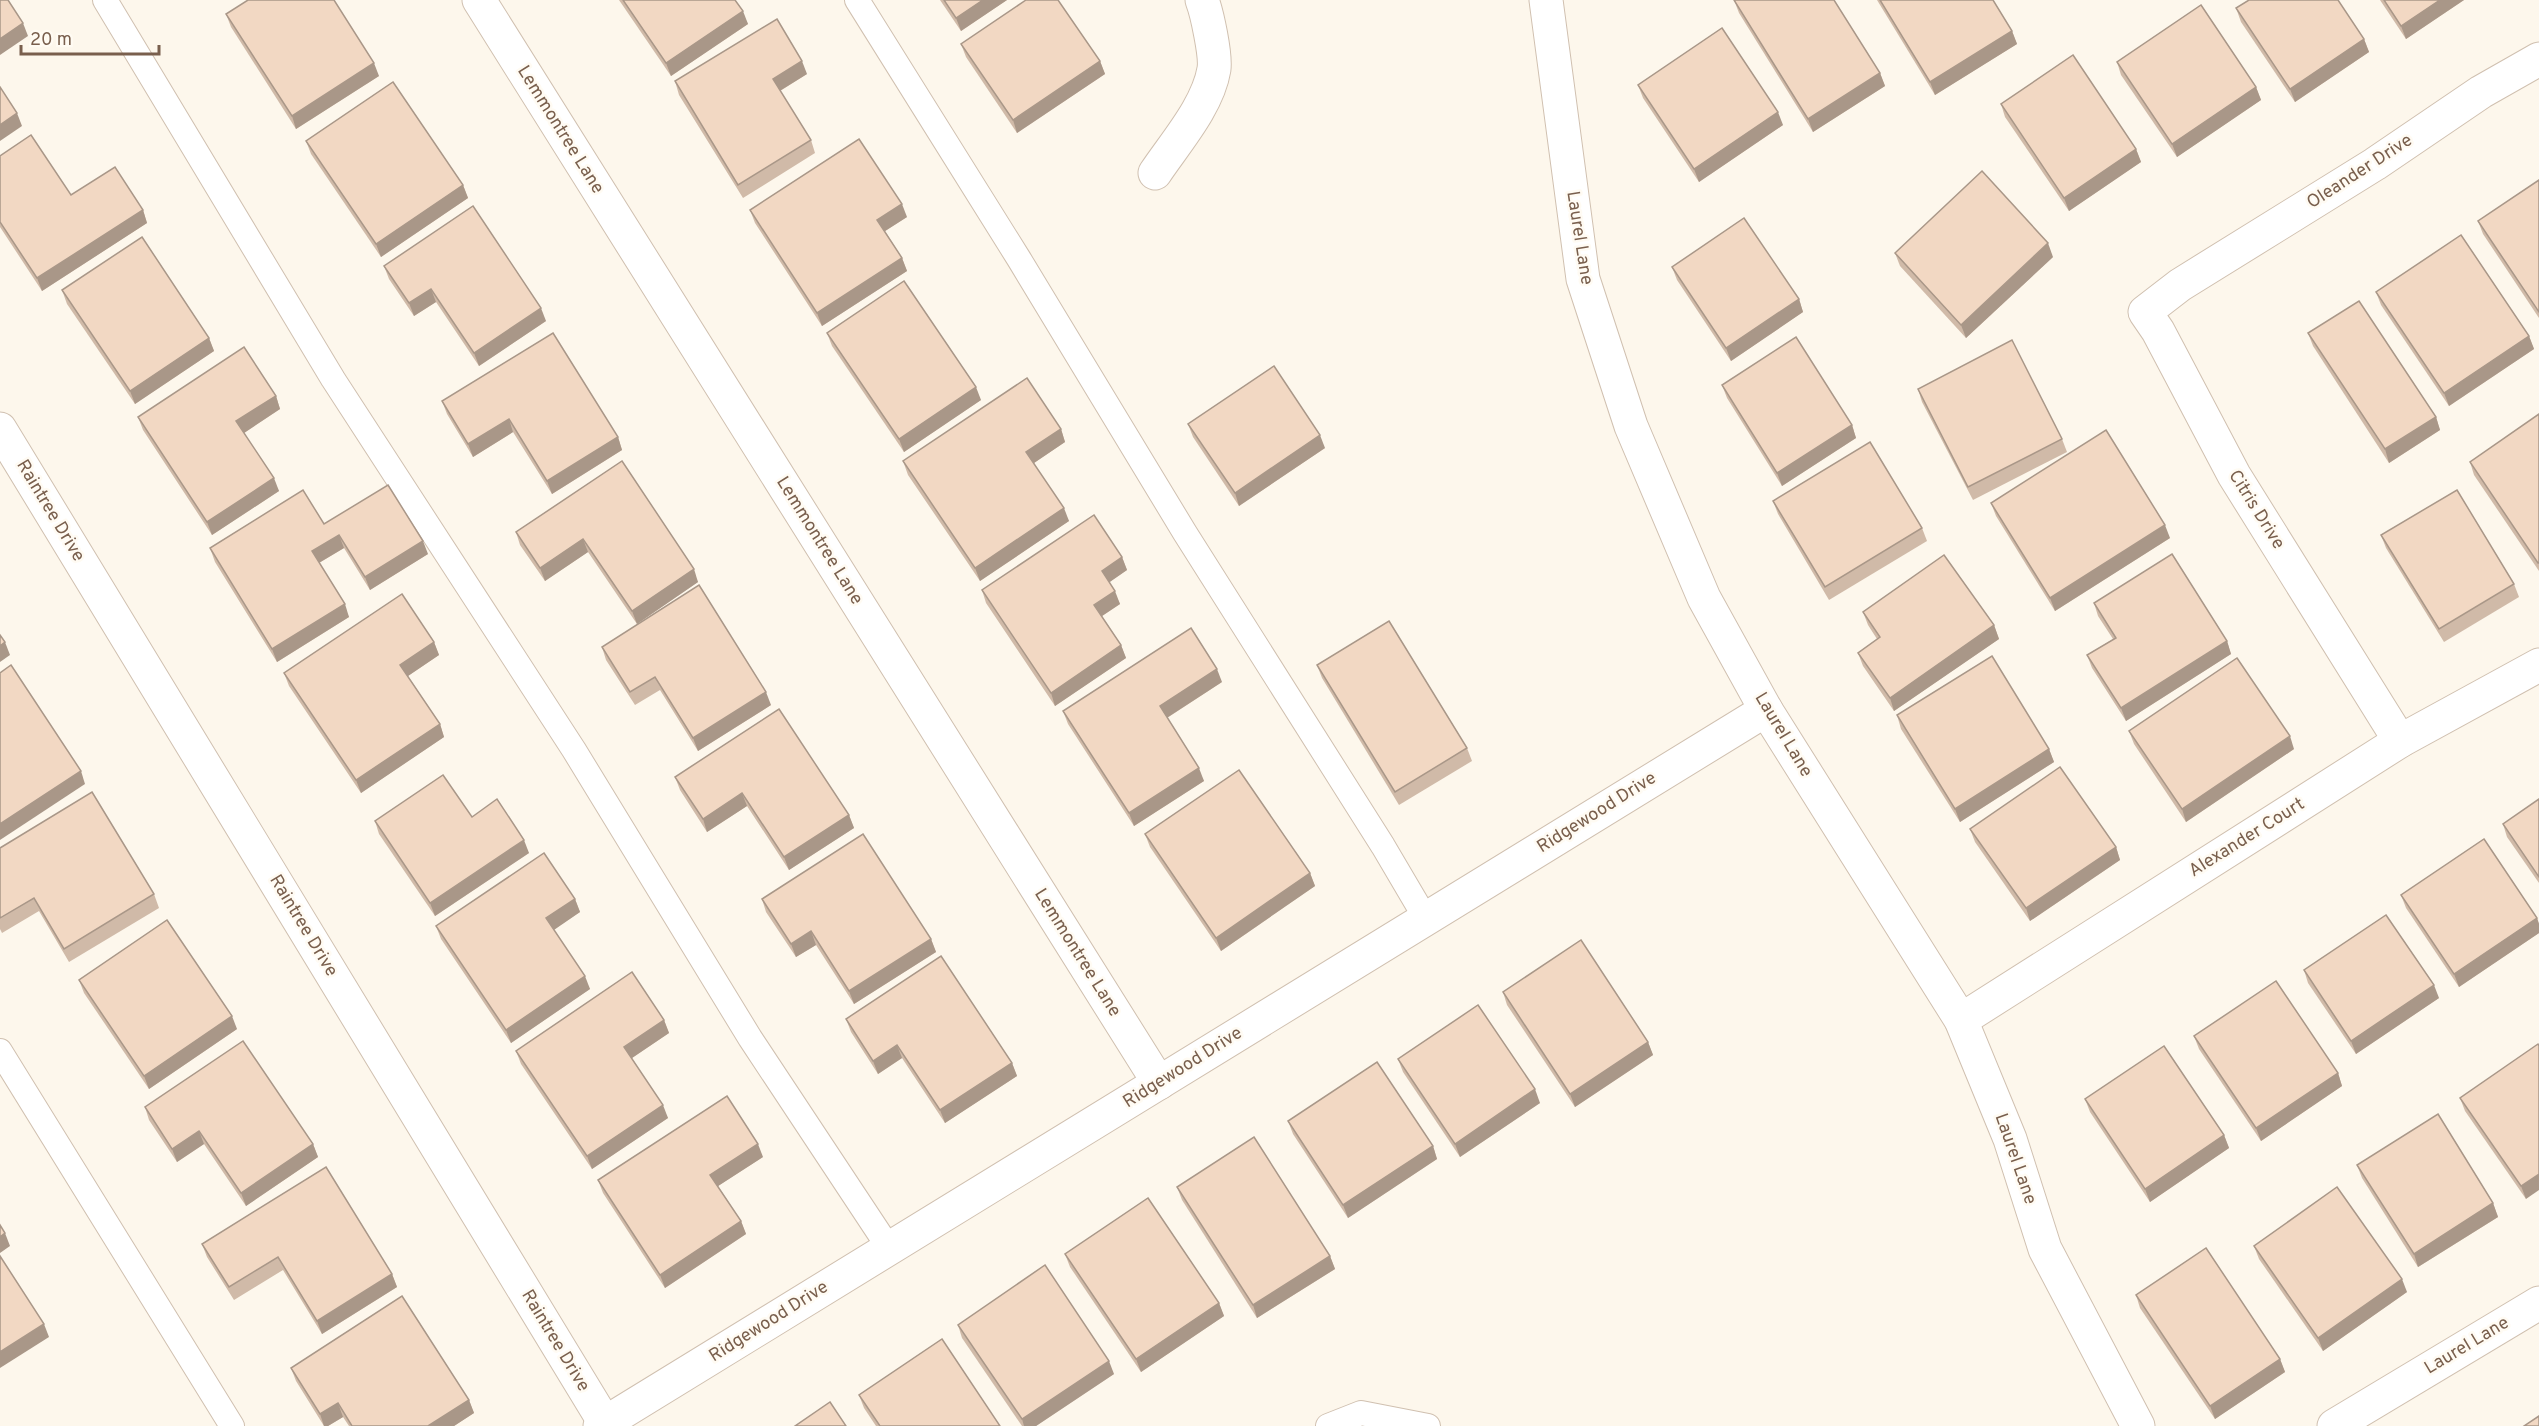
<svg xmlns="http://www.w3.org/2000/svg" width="2539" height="1426" font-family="Overpass,sans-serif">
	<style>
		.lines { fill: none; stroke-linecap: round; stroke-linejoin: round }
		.service-casing { stroke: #d0c0b0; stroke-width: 26 }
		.minor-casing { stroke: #d0c0b0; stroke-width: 35 }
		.service { stroke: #fff; stroke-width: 24 }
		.minor { stroke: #fff; stroke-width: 33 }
		.wall { fill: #d0baa8 }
		.shaded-wall { fill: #a99788 }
		.building { fill: #f2d8c3; stroke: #a99788; stroke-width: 1.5 }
		.labels { text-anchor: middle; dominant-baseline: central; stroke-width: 5; stroke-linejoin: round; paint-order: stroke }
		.street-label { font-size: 18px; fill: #795f4d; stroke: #fffbf3 }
	</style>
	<rect width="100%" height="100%" fill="#fdf7ec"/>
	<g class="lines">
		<g class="service-casing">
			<g id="service">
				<path d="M105,0L333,379L574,750L750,1038L889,1248"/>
				<path d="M857,0L1019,259L1185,533L1383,846L1426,919"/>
				<path d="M0,1051L232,1426"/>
				<path d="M1328,1426L1361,1413L1428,1426"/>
			</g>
		</g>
		<g class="minor-casing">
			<g id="minor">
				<path d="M479,0L1159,1083"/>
				<path d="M1546,0L1583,279L1631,426L1704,598L1766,710L1961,1020L2010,1139L2045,1249L2138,1426"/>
				<path d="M1155,173C1175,143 1208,106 1214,69C1216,55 1207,13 1202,0"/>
				<path d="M0,429L605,1423"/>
				<path d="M2400,741L2234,475L2158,331L2145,312L2180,285L2375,164L2481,92L2539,59"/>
				<path d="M1961,1020L2400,741L2539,665"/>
				<path d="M600,1426L1766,710"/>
				<path d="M2334,1426L2539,1303"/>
			</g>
		</g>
		<use href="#service" class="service"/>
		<use href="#minor" class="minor"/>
	</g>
	<g class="wall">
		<path d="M619,0H735L748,24L671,76Z"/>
		<path d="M940,0H1007L961,31Z"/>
		<path d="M1734,0L1880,73L1885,86L1813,132L1739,13Z"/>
		<path d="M1877,0H1993L2012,31L2017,44L1935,95Z"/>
		<path d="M2380,0H2464L2406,39Z"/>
		<path d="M2236,8L2364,39L2369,52L2295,102L2241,22Z"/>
		<path d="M226,14L379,76L296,129L231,27Z"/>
		<path d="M961,44L1100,61L1105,74L1017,133L966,57Z"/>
		<path d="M2117,62L2256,87L2261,100L2177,157L2121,75Z"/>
		<path d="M807,74L780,91L811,140L815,153L743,198L679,95L675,81Z"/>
		<path d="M1638,85L1783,125L1699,182L1643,98Z"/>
		<path d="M2001,104L2136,149L2141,162L2069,211L2005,117Z"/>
		<path d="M306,141L463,185L468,198L381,257L311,154Z"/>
		<path d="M0,156L71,195L143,210L147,223L42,291L0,227Z"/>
		<path d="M2539,180V318L2483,234L2478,221Z"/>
		<path d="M750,210L907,217L885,231L902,258L907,271L822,326L755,223Z"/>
		<path d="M1895,253L2053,257L1966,338L1900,266Z"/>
		<path d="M384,266L546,321L479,366L436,302L414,316L389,279Z"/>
		<path d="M1672,267L1799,299L1803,312L1731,361L1677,280Z"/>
		<path d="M62,290L209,338L214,351L135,404L67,304Z"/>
		<path d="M2376,292L2529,336L2534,349L2449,406L2381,305Z"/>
		<path d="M827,333L981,400L904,452L832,346Z"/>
		<path d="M2308,333L2436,417L2440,430L2389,463L2313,346Z"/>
		<path d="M1722,385L1852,425L1856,438L1782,486L1727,398Z"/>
		<path d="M1918,389L2062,439L2067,452L1973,500L1922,402Z"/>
		<path d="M276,396L280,409L244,433L279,491L212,535L143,430L138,417Z"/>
		<path d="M442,401L618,437L622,450L552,494L513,432L473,457L447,414Z"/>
		<path d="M2539,414V571L2474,475L2470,462Z"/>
		<path d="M1188,424L1325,448L1239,506L1193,437Z"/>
		<path d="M1061,429L1065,442L1034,463L1069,521L980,581L908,475L903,461Z"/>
		<path d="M622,461L698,582L637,624L588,552L545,581L520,545L516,532Z"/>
		<path d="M1773,501L1922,528L1927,541L1829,600L1778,514Z"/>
		<path d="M1991,503L2170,538L2055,611L1996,516Z"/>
		<path d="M324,524L428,554L370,590L344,548L319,563L349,617L277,662L215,562L210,548Z"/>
		<path d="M2381,535L2514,584L2519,597L2444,642L2386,548Z"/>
		<path d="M1122,557L1127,570L1109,582L1120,604L1102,616L1121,645L1126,658L1055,706L986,603L982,590Z"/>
		<path d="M2094,603L2227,641L2231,654L2126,721L2092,668L2087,655L2113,639L2098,616Z"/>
		<path d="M1863,612L1994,625L1999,639L1894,711L1863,666L1858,653L1877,639L1868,625Z"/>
		<path d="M434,642L439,655L408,676L440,724L444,737L361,793L289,686L284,673Z"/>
		<path d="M602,647L771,705L698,751L660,690L635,705L606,660Z"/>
		<path d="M1317,665L1467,748L1472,761L1399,805L1322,678Z"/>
		<path d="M1222,682L1167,718L1204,781L1134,826L1068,724L1063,711Z"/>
		<path d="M1897,715L2049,749L2054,762L1960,822L1901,729Z"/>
		<path d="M2129,731L2294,749L2186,822L2134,744Z"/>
		<path d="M675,777L849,815L854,828L789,870L747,806L707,832L680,790Z"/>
		<path d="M2539,799V883L2507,837L2503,824Z"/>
		<path d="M472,817L529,853L435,916L379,834L375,821Z"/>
		<path d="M1970,829L2116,847L2120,860L2030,921L1975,842Z"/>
		<path d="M1145,834L1310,873L1315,886L1221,951L1150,847Z"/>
		<path d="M0,848L154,894L159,908L69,962L39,911L2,933L0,929Z"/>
		<path d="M2401,895L2537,918L2539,924V933L2459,987L2406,908Z"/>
		<path d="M575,899L580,912L553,930L590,989L511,1043L441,939L436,926Z"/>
		<path d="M762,899L931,939L936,952L854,1004L816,945L796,957L766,912Z"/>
		<path d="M2304,970L2439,998L2356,1054L2308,983Z"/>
		<path d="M79,980L237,1029L149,1089L84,993Z"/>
		<path d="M1503,992L1648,1042L1653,1055L1575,1107L1507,1005Z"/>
		<path d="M846,1019L1012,1063L1017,1076L945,1123L902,1058L878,1074L851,1032Z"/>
		<path d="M664,1020L669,1033L632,1058L668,1118L592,1169L521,1064L516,1051Z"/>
		<path d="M2194,1036L2338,1073L2342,1086L2261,1141L2199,1049Z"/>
		<path d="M2538,1044L2526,1199L2465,1111L2460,1098Z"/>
		<path d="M1398,1059L1540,1103L1460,1157L1403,1072Z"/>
		<path d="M2085,1099L2224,1135L2229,1148L2150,1202L2090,1112Z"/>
		<path d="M145,1107L313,1144L318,1157L246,1206L204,1144L177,1162L149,1120Z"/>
		<path d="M1288,1121L1433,1146L1437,1159L1348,1218L1293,1134Z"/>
		<path d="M763,1157L718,1186L741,1221L746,1234L665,1288L603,1193L598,1180Z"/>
		<path d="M2357,1165L2493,1203L2498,1217L2418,1267L2362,1178Z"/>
		<path d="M1177,1187L1330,1256L1335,1269L1257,1318L1182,1200Z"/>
		<path d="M202,1244L392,1274L397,1287L322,1334L283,1270L234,1300L207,1257Z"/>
		<path d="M2254,1246L2407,1292L2323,1351L2259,1259Z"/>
		<path d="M1065,1254L1219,1303L1224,1316L1141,1372L1070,1267Z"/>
		<path d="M2136,1295L2280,1359L2285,1372L2215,1419L2140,1308Z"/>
		<path d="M958,1325L1114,1374L1036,1426H1022L962,1338Z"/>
		<path d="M291,1368L469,1400L474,1413L454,1426H349L343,1417L328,1426H324L296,1381Z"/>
		<path d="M859,1395L1000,1426H876L864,1408Z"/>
	</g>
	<g class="shaded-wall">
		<path d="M983,0H1007L961,31L956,18Z"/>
		<path d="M2440,0H2464L2406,39L2401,26Z"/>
		<path d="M743,11L748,24L671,76L666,63Z"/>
		<path d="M23,23L28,36L0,55V39Z"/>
		<path d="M2012,31L2017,44L1935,95L1930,82Z"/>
		<path d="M2364,39L2369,52L2295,102L2290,89Z"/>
		<path d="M802,61L807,74L778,92L773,79Z"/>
		<path d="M1100,61L1105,74L1017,133L1013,120Z"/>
		<path d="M374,63L379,76L296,129L292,116Z"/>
		<path d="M1880,73L1885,86L1813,132L1808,119Z"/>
		<path d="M2256,87L2261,100L2177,157L2172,144Z"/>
		<path d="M1778,112L1783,125L1699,182L1694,169Z"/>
		<path d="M17,113L22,126L0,141V125Z"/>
		<path d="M2136,149L2141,162L2069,211L2064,198Z"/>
		<path d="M463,185L468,198L381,257L376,244Z"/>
		<path d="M902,204L907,217L882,233L877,220Z"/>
		<path d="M143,210L147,223L42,291L37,278Z"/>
		<path d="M2048,243L2053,257L1966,338L1961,325Z"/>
		<path d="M902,258L907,271L822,326L817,313Z"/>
		<path d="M431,289L436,302L414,316L409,303Z"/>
		<path d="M1799,299L1803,312L1731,361L1726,348Z"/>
		<path d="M541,308L546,321L479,366L474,353Z"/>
		<path d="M2529,336L2534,349L2449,406L2444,393Z"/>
		<path d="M209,338L214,351L135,404L130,391Z"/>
		<path d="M976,387L981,400L904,452L899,439Z"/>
		<path d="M276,396L280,409L241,435L236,421Z"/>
		<path d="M2436,417L2440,430L2389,463L2385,449Z"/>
		<path d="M509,419L513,432L473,457L468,444Z"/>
		<path d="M1852,425L1856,438L1782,486L1777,473Z"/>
		<path d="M1061,429L1065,442L1031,465L1026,452Z"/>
		<path d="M1320,435L1325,448L1239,506L1235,493Z"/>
		<path d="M618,437L622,450L552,494L547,481Z"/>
		<path d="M274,478L279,491L212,535L207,522Z"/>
		<path d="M1064,508L1069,521L980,581L975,568Z"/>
		<path d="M2165,525L2170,538L2055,611L2050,598Z"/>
		<path d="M339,535L344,548L317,564L312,551Z"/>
		<path d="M583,539L588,552L545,581L540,568Z"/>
		<path d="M423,541L428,554L370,590L365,577Z"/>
		<path d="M1122,557L1127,570L1107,584L1102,571Z"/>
		<path d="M694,569L698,582L637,624L632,611Z"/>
		<path d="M1115,591L1120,604L1099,618L1094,605Z"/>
		<path d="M345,604L349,617L277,662L272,649Z"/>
		<path d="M1994,625L1999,639L1894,711L1890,698Z"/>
		<path d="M2227,641L2231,654L2126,721L2121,708Z"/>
		<path d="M5,642L10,655L0,662V646Z"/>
		<path d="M434,642L439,655L405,678L400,665Z"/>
		<path d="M1121,645L1126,658L1055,706L1051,693Z"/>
		<path d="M1217,669L1222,682L1165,719L1160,706Z"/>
		<path d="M766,692L771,705L698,751L693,738Z"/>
		<path d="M440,724L444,737L361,793L356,780Z"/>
		<path d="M2290,736L2294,749L2186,822L2182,809Z"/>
		<path d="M2049,749L2054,762L1960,822L1955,809Z"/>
		<path d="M1199,768L1204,781L1134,826L1129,813Z"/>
		<path d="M81,771L85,784L0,840V824Z"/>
		<path d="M742,793L747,806L707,832L703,819Z"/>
		<path d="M849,815L854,828L789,870L784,857Z"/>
		<path d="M524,840L529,853L435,916L430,903Z"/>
		<path d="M2116,847L2120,860L2030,921L2026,908Z"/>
		<path d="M1310,873L1315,886L1221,951L1216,938Z"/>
		<path d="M575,899L580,912L551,932L546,918Z"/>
		<path d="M2537,918L2539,924V933L2459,987L2454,974Z"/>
		<path d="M811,931L816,945L796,957L791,944Z"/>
		<path d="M931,939L936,952L854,1004L849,991Z"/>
		<path d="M585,976L590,989L511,1043L506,1030Z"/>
		<path d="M2434,985L2439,998L2356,1054L2351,1041Z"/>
		<path d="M232,1016L237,1029L149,1089L144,1076Z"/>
		<path d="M664,1020L669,1033L629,1060L624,1047Z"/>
		<path d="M1648,1042L1653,1055L1575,1107L1570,1094Z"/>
		<path d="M897,1045L902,1058L878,1074L873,1061Z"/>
		<path d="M1012,1063L1017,1076L945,1123L940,1110Z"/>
		<path d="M2338,1073L2342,1086L2261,1141L2256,1128Z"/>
		<path d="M1535,1089L1540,1103L1460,1157L1455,1144Z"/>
		<path d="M663,1105L668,1118L592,1169L587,1156Z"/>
		<path d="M199,1131L204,1144L177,1162L172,1149Z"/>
		<path d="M2224,1135L2229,1148L2150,1202L2145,1189Z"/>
		<path d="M313,1144L318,1157L246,1206L241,1193Z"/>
		<path d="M758,1144L763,1157L715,1188L710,1175Z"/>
		<path d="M1433,1146L1437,1159L1348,1218L1343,1205Z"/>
		<path d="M2539,1174V1190L2526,1199L2521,1186Z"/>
		<path d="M2493,1203L2498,1217L2418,1267L2414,1254Z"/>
		<path d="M741,1221L746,1234L665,1288L660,1275Z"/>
		<path d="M5,1233L10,1246L0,1253V1237Z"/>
		<path d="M1330,1256L1335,1269L1257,1318L1253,1305Z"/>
		<path d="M392,1274L397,1287L322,1334L317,1321Z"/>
		<path d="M2402,1279L2407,1292L2323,1351L2318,1338Z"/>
		<path d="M1219,1303L1224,1316L1141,1372L1136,1359Z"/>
		<path d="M44,1324L49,1337L0,1368V1352Z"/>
		<path d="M2280,1359L2285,1372L2215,1419L2210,1406Z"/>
		<path d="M1109,1361L1114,1374L1036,1426H1024L1022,1419Z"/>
		<path d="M469,1400L474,1413L454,1426H428Z"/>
		<path d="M338,1403L343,1417L328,1426H324L320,1414Z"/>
	</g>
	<g class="building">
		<path d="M0,0H8L23,23L0,39Z"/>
		<path d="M248,0H334L374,63L292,116L226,14Z"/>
		<path d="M623,0H735L743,11L666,63Z"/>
		<path d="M944,0H983L956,18Z"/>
		<path d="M1026,0H1058L1100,61L1013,120L961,44Z"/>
		<path d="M1734,0H1834L1880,73L1808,119Z"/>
		<path d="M1880,0H1993L2012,31L1930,82Z"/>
		<path d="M2249,0H2338L2364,39L2290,89L2236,8Z"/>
		<path d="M2384,0H2440L2401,26Z"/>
		<path d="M2201,5L2256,87L2172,144L2117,62Z"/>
		<path d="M777,19L802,61L773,79L811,140L738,185L675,81Z"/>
		<path d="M1722,28L1778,112L1694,169L1638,85Z"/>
		<path d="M2073,55L2136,149L2064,198L2001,104Z"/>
		<path d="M393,82L463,185L376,244L306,141Z"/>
		<path d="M0,87L17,113L0,125Z"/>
		<path d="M31,135L71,195L115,167L143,210L37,278L0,222V156Z"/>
		<path d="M859,139L902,204L877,220L902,258L817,313L750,210Z"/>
		<path d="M1982,171L2048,243L1961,325L1895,253Z"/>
		<path d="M2539,180V312L2478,221Z"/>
		<path d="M473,206L541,308L474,353L431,289L409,303L384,266Z"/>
		<path d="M1744,218L1799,299L1726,348L1672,267Z"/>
		<path d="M2461,235L2529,336L2444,393L2376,292Z"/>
		<path d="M142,237L209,338L130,391L62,290Z"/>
		<path d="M904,281L976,387L899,439L827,333Z"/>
		<path d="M2359,301L2436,417L2385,449L2308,333Z"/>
		<path d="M553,333L618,437L547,481L509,419L468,444L442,401Z"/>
		<path d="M1796,337L1852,425L1777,473L1722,385Z"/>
		<path d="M2012,340L2062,439L1968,487L1918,389Z"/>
		<path d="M244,347L276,396L236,421L274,478L207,522L138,417Z"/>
		<path d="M1274,366L1320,435L1235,493L1188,424Z"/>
		<path d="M1027,378L1061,429L1026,452L1064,508L975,568L903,461Z"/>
		<path d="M2539,414V563H2538L2470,462Z"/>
		<path d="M2106,430L2165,525L2050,598L1991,503Z"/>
		<path d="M1870,442L1922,528L1825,587L1773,501Z"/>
		<path d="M622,461L694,569L632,611L583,539L540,568L516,532Z"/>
		<path d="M388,485L423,541L365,577L339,535L312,551L345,604L272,649L210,548L303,490L324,524Z"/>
		<path d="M2457,490L2514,584L2439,629L2381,535Z"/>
		<path d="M1094,515L1122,557L1102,571L1115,591L1094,605L1121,645L1051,693L982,590Z"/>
		<path d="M2172,554L2227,641L2121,708L2087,655L2116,638L2094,603Z"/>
		<path d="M1944,555L1994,625L1890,698L1858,653L1880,637L1863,612Z"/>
		<path d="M699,585L766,692L693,738L655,677L630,692L602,647Z"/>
		<path d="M402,594L434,642L400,665L440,724L356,780L284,673Z"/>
		<path d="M1389,621L1467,748L1395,792L1317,665Z"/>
		<path d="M1191,628L1217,669L1160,706L1199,768L1129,813L1063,711Z"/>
		<path d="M0,635L5,642L0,646Z"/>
		<path d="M1992,656L2049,749L1955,809L1897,715Z"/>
		<path d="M2237,658L2290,736L2182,809L2129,731Z"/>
		<path d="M11,665L81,771L0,824V673Z"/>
		<path d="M779,709L849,815L784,857L742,793L703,819L675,777Z"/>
		<path d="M2060,767L2116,847L2026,908L1970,829Z"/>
		<path d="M1239,770L1310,873L1216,938L1145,834Z"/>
		<path d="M443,775L472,817L497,799L524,840L430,903L375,821Z"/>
		<path d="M92,792L154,894L64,949L34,898L0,918V848Z"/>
		<path d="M2539,799V877L2503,824Z"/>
		<path d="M863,834L931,939L849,991L811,931L791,944L762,899Z"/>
		<path d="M2484,839L2537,918L2454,974L2401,895Z"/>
		<path d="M544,853L575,899L546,918L585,976L506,1030L436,926Z"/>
		<path d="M2386,915L2434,985L2351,1041L2304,970Z"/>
		<path d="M167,920L232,1016L144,1076L79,980Z"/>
		<path d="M1581,940L1648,1042L1570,1094L1503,992Z"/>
		<path d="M941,956L1012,1063L940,1110L897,1045L873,1061L846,1019Z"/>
		<path d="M632,972L664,1020L624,1047L663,1105L587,1156L516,1051Z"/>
		<path d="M2276,981L2338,1073L2256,1128L2194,1036Z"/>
		<path d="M1478,1005L1535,1089L1455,1144L1398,1059Z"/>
		<path d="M243,1041L313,1144L241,1193L199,1131L172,1149L145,1107Z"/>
		<path d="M2538,1044L2539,1046V1174L2521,1186L2460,1098Z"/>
		<path d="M2164,1046L2224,1135L2145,1189L2085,1099Z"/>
		<path d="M1377,1062L1433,1146L1343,1205L1288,1121Z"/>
		<path d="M727,1096L758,1144L710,1175L741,1221L660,1275L598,1180Z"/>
		<path d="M2438,1114L2493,1203L2414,1254L2357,1165Z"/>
		<path d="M1254,1137L1330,1256L1253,1305L1177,1187Z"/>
		<path d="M326,1167L392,1274L317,1321L278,1257L229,1287L202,1244Z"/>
		<path d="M2337,1187L2402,1279L2318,1338L2254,1246Z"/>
		<path d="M1148,1198L1219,1303L1136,1359L1065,1254Z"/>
		<path d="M0,1225L5,1233L0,1237Z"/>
		<path d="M2206,1248L2280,1359L2210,1406L2136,1295Z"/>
		<path d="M0,1256L44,1324L0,1352Z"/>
		<path d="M1045,1265L1109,1361L1022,1419L958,1325Z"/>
		<path d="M402,1296L469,1400L428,1426H352L338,1403L320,1414L291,1368Z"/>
		<path d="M942,1339L1000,1426H880L859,1395Z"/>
		<path d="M830,1402L846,1426H795Z"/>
		<path d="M2539,1416V1426H2524Z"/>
	</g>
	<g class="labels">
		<g class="street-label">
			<text transform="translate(560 130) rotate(58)">Lemmontree Lane</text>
			<text transform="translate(2360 172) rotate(-33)">Oleander Drive</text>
			<text transform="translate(1579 238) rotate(81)">Laurel Lane</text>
			<text transform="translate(2256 510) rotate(58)">Citris Drive</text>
			<text transform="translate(50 511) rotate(59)">Raintree Drive</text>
			<text transform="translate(819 541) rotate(58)">Lemmontree Lane</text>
			<text transform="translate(1783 735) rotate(59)">Laurel Lane</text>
			<text transform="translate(1597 813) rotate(-32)">Ridgewood Drive</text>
			<text transform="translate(2247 838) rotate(-32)">Alexander Court</text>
			<text transform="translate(303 926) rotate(59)">Raintree Drive</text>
			<text transform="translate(1077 953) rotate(58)">Lemmontree Lane</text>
			<text transform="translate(1183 1068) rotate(-32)">Ridgewood Drive</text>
			<text transform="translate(2015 1159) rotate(71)">Laurel Lane</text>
			<text transform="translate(769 1322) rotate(-32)">Ridgewood Drive</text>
			<text transform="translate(555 1341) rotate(59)">Raintree Drive</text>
			<text transform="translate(2467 1346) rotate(-31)">Laurel Lane</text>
		</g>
	</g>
	<path d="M21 45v9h138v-9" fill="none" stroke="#795f4d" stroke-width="3"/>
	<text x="30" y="45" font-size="18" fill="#795f4d" stroke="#fffbf3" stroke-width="4.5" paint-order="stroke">20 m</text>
</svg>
